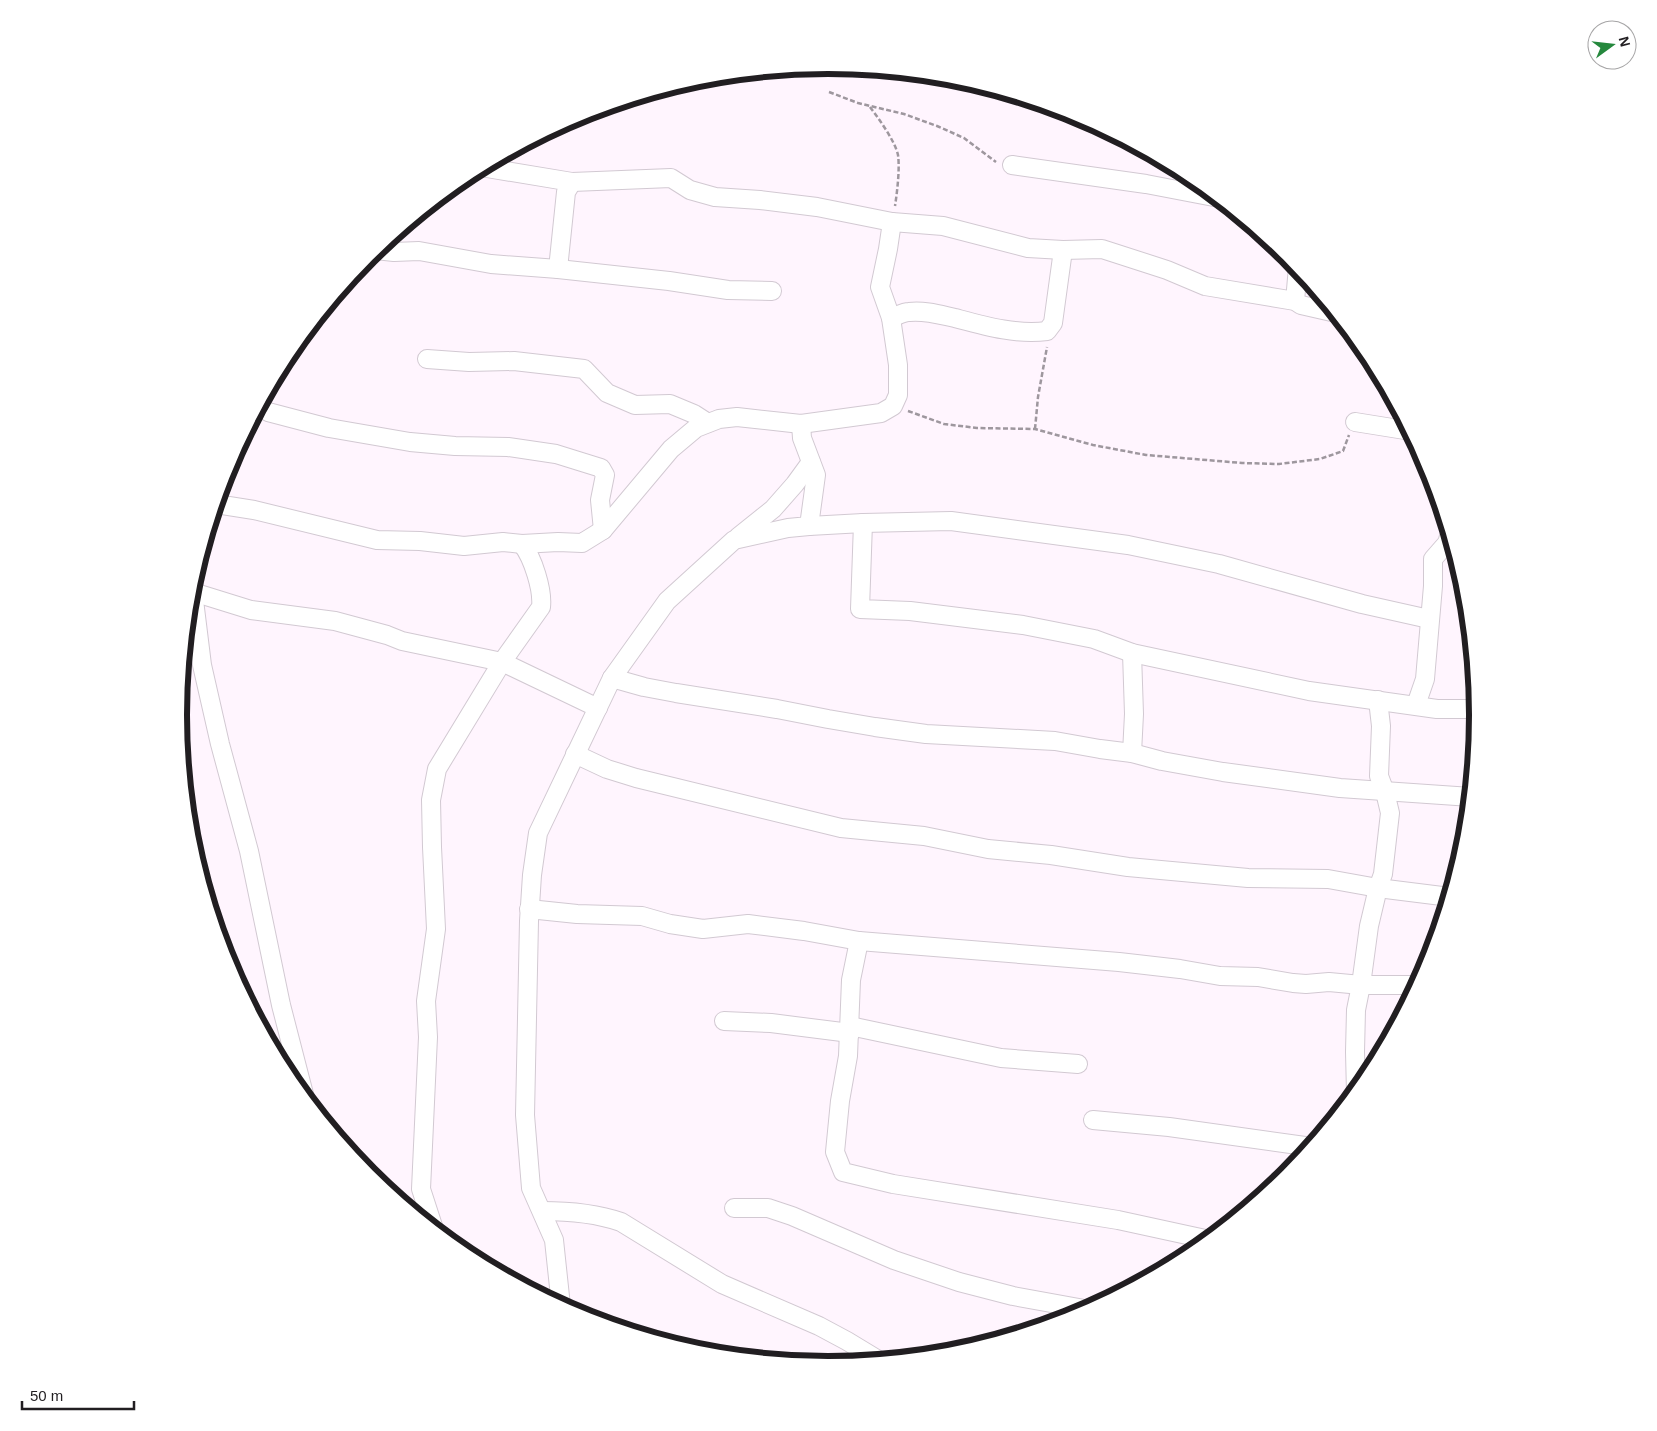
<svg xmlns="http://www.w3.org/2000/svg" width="1657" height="1431" font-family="Helvetica,sans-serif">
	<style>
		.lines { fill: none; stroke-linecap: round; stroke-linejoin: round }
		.minor-casing { stroke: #d2c9d2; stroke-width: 20 }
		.path { stroke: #9e979e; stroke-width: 2.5; stroke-dasharray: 5 2.5; stroke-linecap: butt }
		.minor { stroke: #fff; stroke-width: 18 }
		.rim { fill: none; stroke: #211e21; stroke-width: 6 }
	</style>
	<rect width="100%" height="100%" fill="#fff5fe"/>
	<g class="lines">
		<g class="minor-casing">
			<g id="minor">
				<path d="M1012,165L1146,184L1219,198"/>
				<path d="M481,167L572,182L671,178L690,190L715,197L760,200L817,207L892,222L943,226L1028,248L1063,250L1102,249L1167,270L1205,286L1295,301L1301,305L1336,313"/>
				<path d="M376,250L394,252L419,251L491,264L558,269L669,281L728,290L772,291"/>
				<path d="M558,269L566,192L572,182"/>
				<path d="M1295,301L1298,267"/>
				<path d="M891,318C897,316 903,312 909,312C925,310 941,315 955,318C985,326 1016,335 1047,331L1053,323L1063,250"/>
				<path d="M427,359L469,362L514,361L584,369L607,393L635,405L670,404L694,414L708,423"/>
				<path d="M268,412L329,428L410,442L455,446L508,447L556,454L601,468L605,475L600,500L603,530"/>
				<path d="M1355,422L1411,431"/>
				<path d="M216,504L254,510L377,540L420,541L464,546L503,542L522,544L558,542L582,543L603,530L671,449L696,428L719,419L737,417L801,424L881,413L893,406L898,395V365L891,318L880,287L888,249L892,222"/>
				<path d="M863,523L860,609L910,611L1023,625L1094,639L1132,653L1309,691L1437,709H1478"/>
				<path d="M809,526L863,523L951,521L1128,545L1219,564L1362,604L1429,619"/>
				<path d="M738,537L773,509L795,484L811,462"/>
				<path d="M195,573L193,592L202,665L220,744L249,851L281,1005L305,1098"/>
				<path d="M193,592L251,610L335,621L387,635L402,641L502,662L598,708"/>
				<path d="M1132,653L1134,714L1132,753"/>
				<path d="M612,678L644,687L676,693L777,709L828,719L875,727L926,734L1055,741L1100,749L1132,753L1162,761L1223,772L1340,788L1471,797"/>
				<path d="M1416,705L1425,679L1433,586V559L1447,543L1450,533"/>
				<path d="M575,754L607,769L636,778L841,828L924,836L988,849L1051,855L1128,867L1248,878L1328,879L1378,888L1450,897"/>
				<path d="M529,909L577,914L642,916L670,924L703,929L748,924L804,931L859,941L1119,962L1180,969L1220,976L1258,977L1293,983L1306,984L1329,982L1361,985H1418"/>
				<path d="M859,941L851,980L848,1056L840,1101L835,1152L843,1172L893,1184L1118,1220L1210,1240"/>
				<path d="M724,1021L771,1023L850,1033"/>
				<path d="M850,1026L1001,1058L1078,1064"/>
				<path d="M1356,1093L1355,1052L1356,1010L1361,985L1369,926L1378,888L1383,874L1390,813L1385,792L1379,776L1381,726L1378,700"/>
				<path d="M1093,1120L1169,1127L1312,1147"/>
				<path d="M734,1208H768L792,1216L894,1260L959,1282L1013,1296L1090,1310"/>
				<path d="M542,1211C569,1211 595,1213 621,1222L722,1284L819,1326L847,1341L880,1361"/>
				<path d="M434,1229L421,1189L428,1037L426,1001L436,929L432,847L431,800L437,769L502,662L541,607C543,590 533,558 522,544"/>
				<path d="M561,1306L554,1240L531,1188L525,1115L529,921L532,875L538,833L612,678L667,601L734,540L788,528L809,526L816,475L802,438L801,424"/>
			</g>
		</g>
		<g class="path">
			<path d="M829,92L858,103L904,114L937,126L964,138L996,162"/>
			<path d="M870,107C879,119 895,141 898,155C900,169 897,193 895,206"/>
			<path d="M908,411L944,424L977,428L1035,429L1093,445L1146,455L1242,463L1279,464L1320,459L1343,451L1349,435"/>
			<path d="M1035,429L1038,397L1047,347"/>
		</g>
		<use href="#minor" class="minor"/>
	</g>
	<path d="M0 0H1657V1431H0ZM187 715a641 641 0 1 1 1282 0a641 641 0 1 1-1282 0Z" fill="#fff" fill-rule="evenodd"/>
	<path class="rim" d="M187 715a641 641 0 1 1 1282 0a641 641 0 1 1-1282 0Z"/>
	<g transform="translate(1612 45) rotate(75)"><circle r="24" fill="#ffffff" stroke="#a6a5a6"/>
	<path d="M0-4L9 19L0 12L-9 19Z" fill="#25883d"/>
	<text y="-8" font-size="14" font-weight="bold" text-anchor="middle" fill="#211e21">N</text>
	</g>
	<path d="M22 1401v8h112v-8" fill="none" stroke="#211e21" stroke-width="2.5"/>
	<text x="30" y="1401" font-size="15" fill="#211e21" stroke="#ffffff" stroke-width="4" paint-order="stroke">50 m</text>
</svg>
